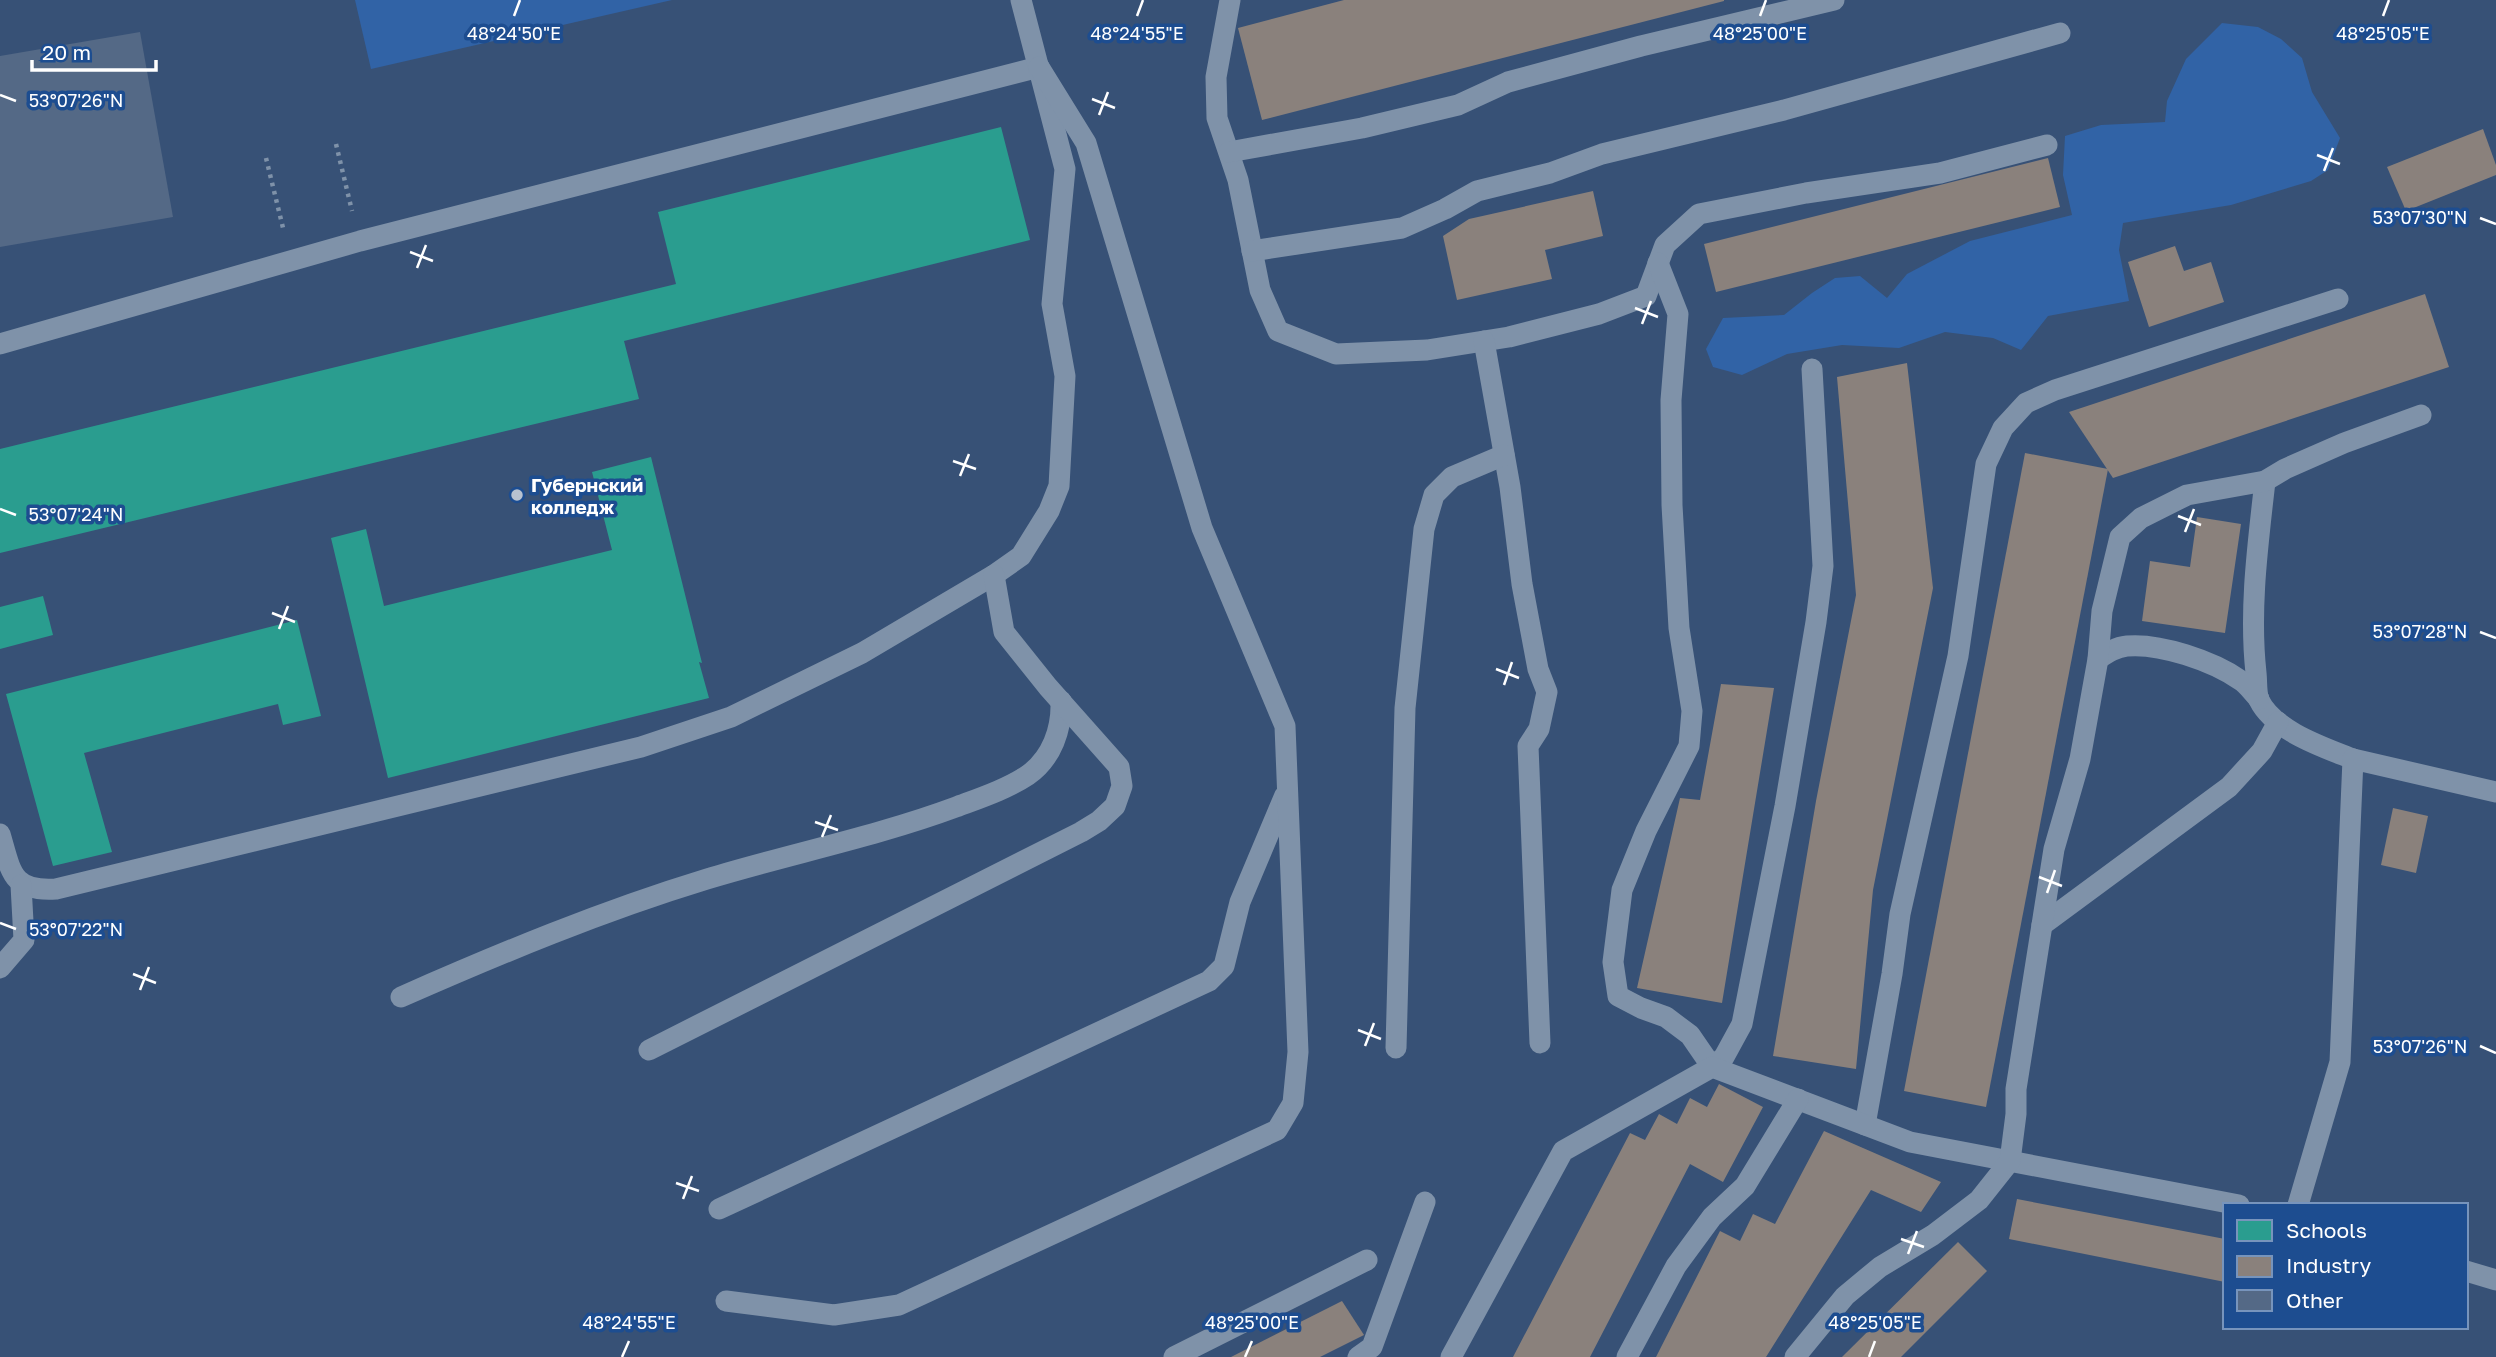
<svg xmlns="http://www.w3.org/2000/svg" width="2496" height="1357" font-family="'Golos Text',sans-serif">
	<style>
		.green { fill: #3163a6 }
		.schools { fill: #2a9d8f }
		.industry { fill: #8a817c }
		.building { fill: #546986 }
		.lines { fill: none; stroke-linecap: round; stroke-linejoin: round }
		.path { stroke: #7f92a9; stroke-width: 4.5; stroke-dasharray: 3.5 5; stroke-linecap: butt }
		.lane { stroke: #7f92a9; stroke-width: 21 }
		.ticks { fill: none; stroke: #fff; stroke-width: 2.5 }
		.poi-dot { fill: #b9c2cf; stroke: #1d4d90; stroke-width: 2.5 }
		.labels { text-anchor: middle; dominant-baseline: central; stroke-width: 7; stroke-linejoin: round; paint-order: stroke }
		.poi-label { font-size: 19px; font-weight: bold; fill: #fff; stroke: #1d4d90; text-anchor: start }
		.ticks-label { font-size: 18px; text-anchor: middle; fill: #fff; stroke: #1d4d90; stroke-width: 7; stroke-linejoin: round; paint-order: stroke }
	</style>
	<rect width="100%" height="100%" fill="#375176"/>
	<g class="green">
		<path d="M355,0H672L371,69Z"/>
		<path d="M2222,23L2258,27L2281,39L2302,58L2312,92L2340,138L2328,170L2311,181L2231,205L2123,223L2119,250L2129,301L2048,316L2021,350L1993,338L1945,332L1899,348L1842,345L1787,354L1742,375L1713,367L1706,349L1723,318L1784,315L1812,293L1835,278L1860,276L1887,298L1907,274L1970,241L2072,215L2063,175L2065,136L2101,125L2165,122L2167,101L2186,59Z"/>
	</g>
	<g class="schools">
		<path d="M1001,127L1030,240L624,341L639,399L0,553V449L676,284L658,212Z"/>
		<path d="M651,457L702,663L699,662L709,698L388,778L331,538L366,529L384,606L612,550L592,472Z"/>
		<path d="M43,596L53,635L0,649V607Z"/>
		<path d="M297,620L321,716L283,725L278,704L84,753L112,852L53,866L6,694Z"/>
	</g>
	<g class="industry">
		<path d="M1344,0H1724V1L1262,120L1238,28Z"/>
		<path d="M2483,129L2496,165V175L2406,211L2387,167Z"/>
		<path d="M2048,158L2060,207L1716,292L1704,244Z"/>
		<path d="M1593,191L1603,236L1545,250L1552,279L1457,300L1443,236L1469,219Z"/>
		<path d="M2175,246L2184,271L2211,262L2224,302L2149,327L2128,262Z"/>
		<path d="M2425,294L2449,367L2113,478L2069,412Z"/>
		<path d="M1907,363L1933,588L1873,890L1856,1069L1773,1056L1816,801L1856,595L1837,377Z"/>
		<path d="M2025,453L2108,469L1986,1107L1904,1091Z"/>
		<path d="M2197,517L2241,524L2225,633L2142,621L2150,561L2190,567Z"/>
		<path d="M1721,684L1774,688L1722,1003L1637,988L1680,798L1700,800Z"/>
		<path d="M2393,808L2428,816L2416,873L2381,865Z"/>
		<path d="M1719,1084L1763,1107L1723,1182L1690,1164L1590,1357H1513L1630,1133L1645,1140L1659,1114L1677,1124L1690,1098L1707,1107Z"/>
		<path d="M1824,1131L1941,1182L1921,1212L1871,1190L1766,1357H1656L1720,1231L1740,1241L1753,1214L1775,1224Z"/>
		<path d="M2017,1199L2225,1239V1282L2009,1239Z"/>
		<path d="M1958,1242L1987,1271L1901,1357H1842Z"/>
		<path d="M1342,1301L1364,1335L1320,1357H1231Z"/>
	</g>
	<path class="building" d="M140,32L173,217L0,247V56Z"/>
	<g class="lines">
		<g class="path">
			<path d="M336,144L352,211"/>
			<path d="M266,158L284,232"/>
		</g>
		<g class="lane">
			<path d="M1230,0L1216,77L1217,118L1238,180L1260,290L1278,331L1336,354L1427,350L1509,337L1599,314L1646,296L1665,245L1699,214L1806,193L1940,173L2047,145"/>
			<path d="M1229,152L1362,128L1458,105L1508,82L1641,46L1834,0"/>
			<path d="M1252,251L1402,228L1445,209L1477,191L1550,173L1602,154L1784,110L2060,33"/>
			<path d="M1658,263L1678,314L1671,400L1672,505L1679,628L1692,711L1689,746L1646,831L1622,890L1613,962L1618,996L1641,1008L1666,1017L1690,1035L1712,1067L1724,1057L1742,1024L1785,806L1816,622L1823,566L1812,369"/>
			<path d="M1484,341L1510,487L1522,584L1538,669L1547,692L1539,729L1528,746L1540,1043"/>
			<path d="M0,344L360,241L1039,67"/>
			<path d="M2265,481C2258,544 2249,609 2256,673C2257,681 2256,693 2259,700C2274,731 2323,747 2353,759"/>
			<path d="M2098,659C2107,653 2116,647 2127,646C2160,643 2213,661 2240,680C2247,684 2253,693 2259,699"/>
			<path d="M0,834C11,871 11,892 56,889L641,747L731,717L862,653L994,575L1021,556L1049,511L1059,486L1065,376L1052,304L1065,169L1021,0"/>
			<path d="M2042,925L2229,787L2262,751L2278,722"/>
			<path d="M0,968L24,940L21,885"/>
			<path d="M401,997C501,953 602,911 707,879C789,854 875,837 956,807C980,798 1007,789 1028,775C1052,758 1062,729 1061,701"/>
			<path d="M1396,1048L1405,708L1424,529L1434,495L1452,477L1504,455"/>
			<path d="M649,1050L1081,832L1099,821L1115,806L1122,786L1119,767L1048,687L1004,632L994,575"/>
			<path d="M1865,1125L1892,974L1900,914L1958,656L1986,464L2003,428L2026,403L2055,390L2338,299"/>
			<path d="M2298,1205L2340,1062L2353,759L2496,792"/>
			<path d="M719,1209L1209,981L1224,966L1240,902L1285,795"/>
			<path d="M2466,1271L2496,1280"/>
			<path d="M726,1301L834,1315L899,1305L1277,1130L1293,1103L1298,1052L1285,726L1202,528L1086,143L1039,67"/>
			<path d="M1174,1357L1367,1260"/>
			<path d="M1358,1357L1372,1347L1425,1202"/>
			<path d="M1451,1357L1563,1151L1712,1067L1910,1142L2239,1205"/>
			<path d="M1627,1357L1676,1266L1712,1217L1745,1186L1798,1099"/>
			<path d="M1795,1357L1845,1296L1880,1267L1933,1235L1979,1200L2010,1161L2016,1114V1089L2054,849L2080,759L2098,659L2102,611L2120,537L2141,518L2187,495L2265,481L2285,469L2344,443L2421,415"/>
		</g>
	</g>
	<path class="ticks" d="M514,16L520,0M1137,16L1143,0M1760,16L1766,0M2383,16L2389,0M0,95L16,101M1092,99L1115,108M1099,115L1108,92M2317,155L2340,164M2324,171L2333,148M2480,218L2496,224M410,252L433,261M417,268L426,245M1635,308L1658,317M1642,324L1651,301M953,461L976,469M960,476L969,454M0,509L16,515M2178,516L2201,525M2185,532L2194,509M272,613L295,622M279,629L288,606M2480,632L2496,638M1496,669L1519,678M1504,685L1512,662M815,822L838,830M822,837L831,815M2039,877L2062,886M2047,893L2055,870M0,923L16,929M133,974L156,983M140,990L149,967M1358,1030L1381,1039M1365,1046L1374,1023M2480,1046L2496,1053M676,1183L699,1191M683,1199L692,1176M1901,1239L1924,1247M1908,1254L1917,1231M622,1357L629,1341M1245,1357L1252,1341M1869,1357L1875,1341"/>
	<circle class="poi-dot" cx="517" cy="495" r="7"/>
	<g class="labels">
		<g class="poi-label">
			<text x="531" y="484">Губернский<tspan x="531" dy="22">колледж</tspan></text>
		</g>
	</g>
	<g class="ticks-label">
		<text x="514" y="40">48°24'50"E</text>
		<text x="1137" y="40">48°24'55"E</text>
		<text x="1760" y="40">48°25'00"E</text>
		<text x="2383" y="40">48°25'05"E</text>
		<text x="76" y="107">53°07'26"N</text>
		<text x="2420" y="224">53°07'30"N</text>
		<text x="76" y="521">53°07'24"N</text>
		<text x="2420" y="638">53°07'28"N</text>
		<text x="76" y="936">53°07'22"N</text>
		<text x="2420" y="1053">53°07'26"N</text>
		<text x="629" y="1329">48°24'55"E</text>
		<text x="1252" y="1329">48°25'00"E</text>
		<text x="1875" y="1329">48°25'05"E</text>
	</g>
	<rect x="2223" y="1203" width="245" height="126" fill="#1d4d90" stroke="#7794bc" stroke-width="2"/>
	<rect x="2237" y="1220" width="35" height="21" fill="#2a9d8f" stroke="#7794bc" stroke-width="2"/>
	<text x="2286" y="1238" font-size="21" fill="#ffffff">Schools</text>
	<rect x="2237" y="1256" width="35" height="21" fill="#8a817c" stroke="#7794bc" stroke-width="2"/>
	<text x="2286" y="1273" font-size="21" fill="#ffffff">Industry</text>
	<rect x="2237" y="1290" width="35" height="21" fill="#546986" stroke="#7794bc" stroke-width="2"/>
	<text x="2286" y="1308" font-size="21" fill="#ffffff">Other</text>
	<path d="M32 60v10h124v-10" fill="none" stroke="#ffffff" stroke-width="3.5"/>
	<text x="42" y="60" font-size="21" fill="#ffffff" stroke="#1d4d90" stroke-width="5" paint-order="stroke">20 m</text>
</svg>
